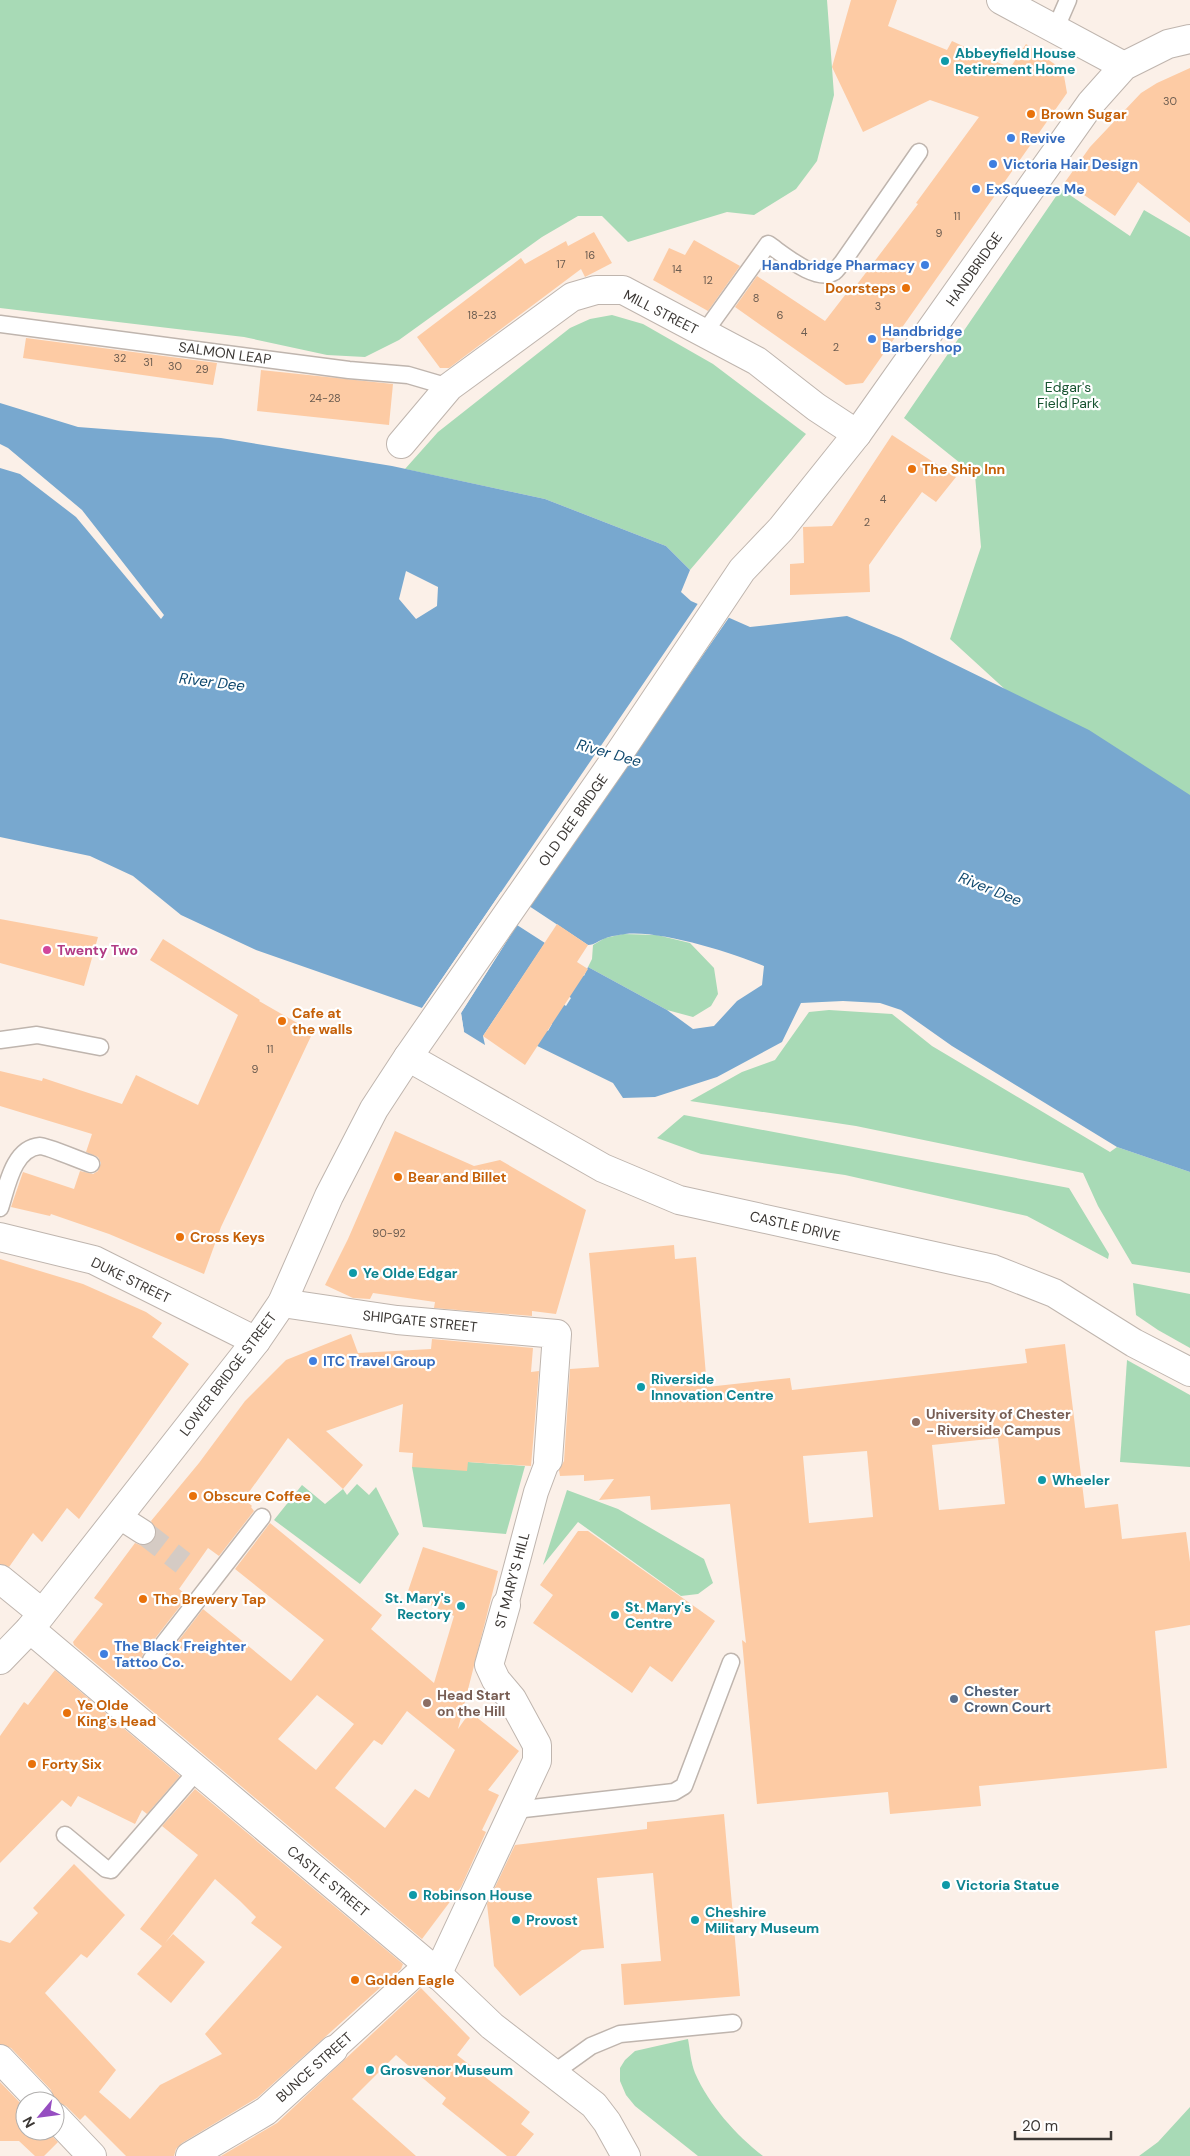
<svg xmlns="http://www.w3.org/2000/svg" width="1190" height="2156" font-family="'DM Sans',sans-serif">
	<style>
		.green { fill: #a8dab6 }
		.water { fill: #78a8cf; fill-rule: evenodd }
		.pier { fill: #fbf0e8 }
		.building { fill: #fdcba4; fill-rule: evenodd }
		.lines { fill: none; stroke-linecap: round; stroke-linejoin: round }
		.pedestrian-tunnel { stroke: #d5cbc4; stroke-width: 24; stroke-dasharray: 24 12; stroke-linecap: butt }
		.service-casing { stroke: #bfb5ae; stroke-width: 19 }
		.pedestrian-casing { stroke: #bfb5ae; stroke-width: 26 }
		.minor-casing { stroke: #bfb5ae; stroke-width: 30 }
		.tertiary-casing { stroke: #bfb5ae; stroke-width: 30 }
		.service { stroke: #fff; stroke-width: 16 }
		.pedestrian { stroke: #fff; stroke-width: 24 }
		.minor { stroke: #fff; stroke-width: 28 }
		.tertiary { stroke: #fff; stroke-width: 28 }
		.culture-dot { fill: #0f9aa8; stroke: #fff; stroke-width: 2 }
		.food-dot { fill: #e8710a; stroke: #fff; stroke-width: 2 }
		.shop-dot { fill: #3f7fe0; stroke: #fff; stroke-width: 2 }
		.hotel-dot { fill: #d1479c; stroke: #fff; stroke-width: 2 }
		.education-dot { fill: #8d6e63; stroke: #fff; stroke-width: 2 }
		.service-dot { fill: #5c6f8a; stroke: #fff; stroke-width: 2 }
		.labels { text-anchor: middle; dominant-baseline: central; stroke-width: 4.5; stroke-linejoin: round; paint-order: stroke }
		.number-label { font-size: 11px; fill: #6c5d51 }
		.culture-label { font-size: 14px; font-weight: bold; fill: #0d838f; stroke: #fff; text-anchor: start }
		.food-label { font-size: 14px; font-weight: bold; fill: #c56008; stroke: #fff; text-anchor: start }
		.shop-label { font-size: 14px; font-weight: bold; fill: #366cbe; stroke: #fff; text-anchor: start }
		.street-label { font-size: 14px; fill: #3c3835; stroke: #fff }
		.park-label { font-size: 14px; fill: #175330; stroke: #fff }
		.hotel-label { font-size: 14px; font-weight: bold; fill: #b23c85; stroke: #fff; text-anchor: start }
		.education-label { font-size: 14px; font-weight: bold; fill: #785e54; stroke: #fff; text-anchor: start }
		.service-label { font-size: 14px; font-weight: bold; fill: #4e5e75; stroke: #fff; text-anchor: start }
		.water-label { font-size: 15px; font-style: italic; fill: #0e486e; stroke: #fff }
	</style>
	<rect width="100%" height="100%" fill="#fbf0e8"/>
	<g class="green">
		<path d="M0,0H827L834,95L817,161L796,189L754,215L727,212L628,242L602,216H578L542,237L399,340L365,357L327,355L244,337L0,308Z"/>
		<path d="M1061,189L1130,236L1144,210L1190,237V805L1008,692L950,639L981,547L975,475L904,418Z"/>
		<path d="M612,315L643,324L713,364L806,434L690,570L666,546L545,499L405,469L438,432L570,328L590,319Z"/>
		<path d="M623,934L657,935L690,943L714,968L718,994L711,1006L693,1017L667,1010L588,967L592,959L593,945L605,938Z"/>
		<path d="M829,1010L892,1014L932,1046L1110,1152L1117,1147L1190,1172V1273L1132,1264L1098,1206L1083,1173L856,1126L690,1101L742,1072L775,1060L809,1012Z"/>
		<path d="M684,1115L1069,1188L1109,1254L1108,1259L1027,1216L845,1175L701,1154L657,1138Z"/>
		<path d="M1133,1283L1190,1294V1348L1158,1330L1136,1315Z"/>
		<path d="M1127,1360L1190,1395V1467L1120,1462Z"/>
		<path d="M468,1462L525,1466L506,1534L423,1527L412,1467Z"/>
		<path d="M357,1484L369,1495L376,1487L399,1534L360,1584L274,1520L302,1485L325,1504L343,1489L347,1495Z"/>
		<path d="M567,1490L618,1509L704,1559L713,1583L698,1594L681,1596L578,1522L543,1565Z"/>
		<path d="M688,2039C690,2050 691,2063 695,2073C709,2105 736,2135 763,2156H698L635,2106L626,2095L620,2081V2068L625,2060L635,2051Z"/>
		<path d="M1190,2107V2156H1139L1158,2142Z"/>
	</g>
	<g class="water">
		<path d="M0,403L78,427L221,438L392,466L545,499L666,546L690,570L681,592L691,601L750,627L847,616L901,638L1089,730L1190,795V1172L1117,1147L952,1046L901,1010L880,1003L843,1001L801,1003L782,1042L717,1077L655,1097L623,1098L613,1083L525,1040L536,1023L548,1031L552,1024L541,1017L554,998L566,1006L571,998L560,990L574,969L584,976L588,967L667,1010L693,1029L714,1026L737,1001L762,985L764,966C730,952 660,930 625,934C619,935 611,936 606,938C599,940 595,945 588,945L529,906L501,892L422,1008L256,950L181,915L133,876L90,856L0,837V468L20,474L76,517L161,619L164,615L82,510L8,448L0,444ZM406,571L438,587L437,606L416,619L399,599Z"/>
		<path d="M517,925L545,943L483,1036L485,1045L464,1032L461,1013Z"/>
	</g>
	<g class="pier">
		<path d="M699,602L730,616L528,908L502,895L425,1009L422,1008Z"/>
		<path d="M518,923L461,1013L464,1032L461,1030L458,1012L515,924Z"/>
	</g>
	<g class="building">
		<path d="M851,0H897L888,26L947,50L952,41L1010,68L1026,44L1063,70L1067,93L863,383L846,385L735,307L757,276L825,321L852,286L855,287L918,204L916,203L979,117L930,100L863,132L832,67Z"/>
		<path d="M1190,68V223L1138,182L1115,216L1065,182L1090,147L1141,93L1157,83Z"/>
		<path d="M594,232L612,263L585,277L581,269L449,368H440L417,337L521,258L525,264L566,241L568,246Z"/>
		<path d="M694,240L740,266L708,311L653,280L669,248L685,255Z"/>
		<path d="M26,338L217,363L213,385L23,358Z"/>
		<path d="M261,370L393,384L389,425L257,411Z"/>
		<path d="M892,435L956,477L936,502L922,492L896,527L869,565L870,592L790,595V564L804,563L803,527L832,526Z"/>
		<path d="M0,919L98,937L84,986L0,963Z"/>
		<path d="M557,924L588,945L577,962L588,969L525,1065L483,1036Z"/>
		<path d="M163,939L260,1000L259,1001L313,1032L221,1227L204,1274L109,1234L51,1214L50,1216L11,1207L23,1172L74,1189L80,1171L93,1174L98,1171L101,1163L98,1157L86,1152L92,1134L0,1106V1071L42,1081L43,1078L122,1104L136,1075L198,1105L238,1015L150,960Z"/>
		<path d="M395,1131L474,1166L500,1160L586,1210L556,1314L532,1311V1316L434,1308L435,1302L373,1293L370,1299L353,1298L325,1285L348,1239Z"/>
		<path d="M674,1245L675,1259L696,1257L707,1387L790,1378L792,1390L1027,1363L1025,1349L1065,1344L1085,1508L1118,1504L1122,1539L1186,1532L1190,1562V1625L1155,1631L1167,1768L979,1786L981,1806L890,1814L888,1792L757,1804L742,1640L746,1643L730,1504L651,1510L650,1496L599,1500L614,1479L584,1481V1475L560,1476L559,1470L564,1461L570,1369L599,1367L589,1253ZM998,1438L1005,1504L939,1510L932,1445ZM867,1451L873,1517L809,1523L803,1456Z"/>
		<path d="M0,1259L83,1284L146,1312L162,1323L152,1337L189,1364L79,1519L67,1508L42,1542L33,1533L9,1567L0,1564Z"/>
		<path d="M351,1334L358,1353L431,1349L432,1339L533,1348L531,1372L539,1371L531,1466L468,1462L467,1471L412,1467L413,1453L399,1452L403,1404L326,1431L363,1465L343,1489L288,1438L244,1499L252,1506L251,1507L254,1511L219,1556L208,1548L179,1589L188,1596L143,1654L141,1659L145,1668L154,1669L159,1666L203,1609L291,1681L324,1640L235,1569L270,1523L382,1615L371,1629L434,1683L454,1616L407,1594L423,1547L498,1571L458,1729L470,1712L519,1751L488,1790L499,1795L482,1830L486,1832L461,1887L422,1939L74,1645L73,1642L103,1604L94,1598L135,1543L143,1546L149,1544L154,1540L157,1532L151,1521L199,1463L245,1401L286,1360ZM317,1695L354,1724L316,1770L278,1739ZM407,1711L455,1750L429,1798L415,1789L385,1828L335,1788L374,1740L382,1745Z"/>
		<path d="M578,1531H588L715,1621L672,1682L650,1666L632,1693L533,1623L553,1595L540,1585Z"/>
		<path d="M55,1670L180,1776L147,1814L142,1810L135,1824L78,1796L71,1807L62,1800L0,1863V1736L24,1702L28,1705Z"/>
		<path d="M195,1789L403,1964L401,1969L257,2098L182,2143L176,2149L174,2156H126L85,2115L80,2120L66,2106L55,2102L51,2090L11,2048L0,2044V1940L10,1943L38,1913L33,1908L74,1864L125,1915L87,1958L81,1954L45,1993L116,2070L99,2092L130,2119L160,2085L222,2054L205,2034L282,1947L251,1923L256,1917L240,1901L215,1879L165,1943L173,1934L205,1962L171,2003L137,1974L162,1946L140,1929L198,1855L162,1826Z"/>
		<path d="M724,1814L740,1996L624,2005L621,1964L661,1961L653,1873L597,1878L604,1948L582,1950L520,1996L494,1966L487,1904L515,1845L647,1829V1822Z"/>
		<path d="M421,1988L470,2038L457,2055L530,2112L521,2124L534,2134L516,2156H507L442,2104L446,2098L396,2055L352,2099L416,2156H221L277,2123Z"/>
		<path d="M0,2082L25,2108V2131H47L58,2142L44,2156H35L19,2141H0Z"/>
	</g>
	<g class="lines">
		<path class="pedestrian-tunnel" d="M143,1532L183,1563"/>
		<g class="service-casing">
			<g id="service">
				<path d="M1055,30L1068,0"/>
				<path d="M0,324L349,370L408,375L449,387"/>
				<path d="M704,333L768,244C783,254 816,283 834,272C837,270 839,266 842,263L919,152"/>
				<path d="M0,1040L37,1035L100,1047"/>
				<path d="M0,1208C7,1187 13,1148 40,1146C47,1146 81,1161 91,1164"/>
				<path d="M151,1660L262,1517"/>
				<path d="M515,1810L674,1792L684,1786L731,1662"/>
				<path d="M65,1835L106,1869L111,1870L197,1771"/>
				<path d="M552,2074L591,2046L620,2034L733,2023"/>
			</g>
		</g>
		<g class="pedestrian-casing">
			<g id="pedestrian">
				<path d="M118,1516L143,1532"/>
				<path d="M506,1605L536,1492L548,1460"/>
				<path d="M333,2050L427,1964"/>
			</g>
		</g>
		<g class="minor-casing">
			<g id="minor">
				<path d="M401,444L449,387L572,297L596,290H623L757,361L816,407L857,434"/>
				<path d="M408,1057L603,1168L679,1200L993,1269L1054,1293L1134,1343L1190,1372"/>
				<path d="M0,1237L94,1260L256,1341"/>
				<path d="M282,1303L397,1320L557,1334L548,1460"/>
				<path d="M0,1579L42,1613"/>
				<path d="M30,1629L427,1964L492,2026L594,2105L607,2122L626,2156"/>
				<path d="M437,1975L537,1761V1745L512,1699L496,1680L489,1665L506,1605"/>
				<path d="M0,2059L40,2101"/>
				<path d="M55,2117L92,2156"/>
				<path d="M190,2156L266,2111L333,2050"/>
			</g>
		</g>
		<g class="tertiary-casing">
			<g id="tertiary">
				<path d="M1001,0L1124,66"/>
				<path d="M0,1660L30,1629L256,1341L282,1303L329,1196L374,1109L408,1057L616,758L742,570L781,529L857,434L1091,103L1124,66L1168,44L1190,39"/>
			</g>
		</g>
		<use href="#service" class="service"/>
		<use href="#pedestrian" class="pedestrian"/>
		<use href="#minor" class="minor"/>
		<use href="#tertiary" class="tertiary"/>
	</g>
	<g class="culture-dot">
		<circle cx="945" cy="61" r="5"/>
		<circle cx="353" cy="1273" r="5"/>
		<circle cx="641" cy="1387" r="5"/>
		<circle cx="1042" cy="1480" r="5"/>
		<circle cx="461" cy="1606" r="5"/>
		<circle cx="615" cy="1615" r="5"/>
		<circle cx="946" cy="1885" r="5"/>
		<circle cx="413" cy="1895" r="5"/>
		<circle cx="516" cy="1920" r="5"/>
		<circle cx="695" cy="1920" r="5"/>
		<circle cx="370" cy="2070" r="5"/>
	</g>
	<g class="food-dot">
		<circle cx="1031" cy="114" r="5"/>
		<circle cx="906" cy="288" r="5"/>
		<circle cx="912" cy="469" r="5"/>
		<circle cx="282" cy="1021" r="5"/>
		<circle cx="398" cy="1177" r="5"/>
		<circle cx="180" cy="1237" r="5"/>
		<circle cx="193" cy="1496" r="5"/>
		<circle cx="143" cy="1599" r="5"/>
		<circle cx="67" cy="1713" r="5"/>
		<circle cx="32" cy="1764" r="5"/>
		<circle cx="355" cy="1980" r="5"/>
	</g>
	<g class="shop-dot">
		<circle cx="1011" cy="138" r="5"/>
		<circle cx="993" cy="164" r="5"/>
		<circle cx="976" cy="189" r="5"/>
		<circle cx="925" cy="265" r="5"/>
		<circle cx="872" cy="339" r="5"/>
		<circle cx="313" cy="1361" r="5"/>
		<circle cx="104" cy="1654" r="5"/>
	</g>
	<circle class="hotel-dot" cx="47" cy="950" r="5"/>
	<g class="education-dot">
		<circle cx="916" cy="1422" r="5"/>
		<circle cx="427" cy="1703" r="5"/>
	</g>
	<circle class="service-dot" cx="954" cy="1699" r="5"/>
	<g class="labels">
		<g class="number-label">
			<text x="1170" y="101">30</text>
			<text x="957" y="216">11</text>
			<text x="939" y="233">9</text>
			<text x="590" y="255">16</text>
			<text x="561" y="264">17</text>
			<text x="677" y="269">14</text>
			<text x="708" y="280">12</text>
			<text x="756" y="298">8</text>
			<text x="878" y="306">3</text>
			<text x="482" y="315">18-23</text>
			<text x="780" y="315">6</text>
			<text x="804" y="332">4</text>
			<text x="836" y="347">2</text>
			<text x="120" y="358">32</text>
			<text x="148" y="362">31</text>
			<text x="175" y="366">30</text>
			<text x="202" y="369">29</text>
			<text x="325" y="398">24-28</text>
			<text x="883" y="499">4</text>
			<text x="867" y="522">2</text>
			<text x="270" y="1049">11</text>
			<text x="255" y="1069">9</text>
			<text x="389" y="1233">90-92</text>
		</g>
		<g class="culture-label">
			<text x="955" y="53">Abbeyfield House<tspan x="955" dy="16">Retirement Home</tspan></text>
			<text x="363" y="1273">Ye Olde Edgar</text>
			<text x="651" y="1379">Riverside<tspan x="651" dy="16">Innovation Centre</tspan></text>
			<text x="1052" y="1480">Wheeler</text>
			<text x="451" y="1598" text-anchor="end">St. Mary's<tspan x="451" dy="16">Rectory</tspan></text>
			<text x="625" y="1607">St. Mary's<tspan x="625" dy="16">Centre</tspan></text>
			<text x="956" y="1885">Victoria Statue</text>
			<text x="423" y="1895">Robinson House</text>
			<text x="705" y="1912">Cheshire<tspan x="705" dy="16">Military Museum</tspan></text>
			<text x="526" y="1920">Provost</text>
			<text x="380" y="2070">Grosvenor Museum</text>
		</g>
		<g class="food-label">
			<text x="1041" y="114">Brown Sugar</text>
			<text x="896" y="288" text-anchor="end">Doorsteps</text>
			<text x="922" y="469">The Ship Inn</text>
			<text x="292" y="1013">Cafe at<tspan x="292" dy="16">the walls</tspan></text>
			<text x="408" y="1177">Bear and Billet</text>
			<text x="190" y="1237">Cross Keys</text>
			<text x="203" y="1496">Obscure Coffee</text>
			<text x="153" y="1599">The Brewery Tap</text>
			<text x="77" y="1705">Ye Olde<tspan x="77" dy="16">King's Head</tspan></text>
			<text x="42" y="1764">Forty Six</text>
			<text x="365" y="1980">Golden Eagle</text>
		</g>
		<g class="shop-label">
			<text x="1021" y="138">Revive</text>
			<text x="1003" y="164">Victoria Hair Design</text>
			<text x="986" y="189">ExSqueeze Me</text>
			<text x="915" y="265" text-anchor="end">Handbridge Pharmacy</text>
			<text x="882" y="331">Handbridge<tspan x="882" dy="16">Barbershop</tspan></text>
			<text x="323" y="1361">ITC Travel Group</text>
			<text x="114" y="1646">The Black Freighter<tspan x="114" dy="16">Tattoo Co.</tspan></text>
		</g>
		<g class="street-label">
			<text transform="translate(974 269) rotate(-55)">HANDBRIDGE</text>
			<text transform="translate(661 312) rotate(27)">MILL STREET</text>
			<text transform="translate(225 353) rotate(8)">SALMON LEAP</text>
			<text transform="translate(573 820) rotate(-55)">OLD DEE BRIDGE</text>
			<text transform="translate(795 1226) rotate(13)">CASTLE DRIVE</text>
			<text transform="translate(131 1280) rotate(26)">DUKE STREET</text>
			<text transform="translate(420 1321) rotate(6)">SHIPGATE STREET</text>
			<text transform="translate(228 1374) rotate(-53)">LOWER BRIDGE STREET</text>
			<text transform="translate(512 1580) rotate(-75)">ST MARY'S HILL</text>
			<text transform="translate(328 1881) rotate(40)">CASTLE STREET</text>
			<text transform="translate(314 2067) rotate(-42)">BUNCE STREET</text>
		</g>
		<g class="park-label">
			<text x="1068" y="387">Edgar's<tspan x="1068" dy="16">Field Park</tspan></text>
		</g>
		<g class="hotel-label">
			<text x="57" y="950">Twenty Two</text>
		</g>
		<g class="education-label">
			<text x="926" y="1414">University of Chester<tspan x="926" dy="16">- Riverside Campus</tspan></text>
			<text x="437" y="1695">Head Start<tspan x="437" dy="16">on the Hill</tspan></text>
		</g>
		<g class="service-label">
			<text x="964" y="1691">Chester<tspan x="964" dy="16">Crown Court</tspan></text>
		</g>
		<g class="water-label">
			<text transform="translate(212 682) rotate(7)">River Dee</text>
			<text transform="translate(609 753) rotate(16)">River Dee</text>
			<text transform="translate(990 889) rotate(22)">River Dee</text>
		</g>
	</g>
	<g transform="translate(40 2116) rotate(241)"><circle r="24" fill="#ffffff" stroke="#b1afae"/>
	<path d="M0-4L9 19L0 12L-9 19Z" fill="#964ec1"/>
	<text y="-8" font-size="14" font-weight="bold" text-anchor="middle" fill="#3c3835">N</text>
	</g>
	<path d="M1015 2131v8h96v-8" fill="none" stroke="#3c3835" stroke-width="2.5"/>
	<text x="1022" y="2131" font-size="15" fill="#3c3835" stroke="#ffffff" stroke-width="4" paint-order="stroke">20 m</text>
</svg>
